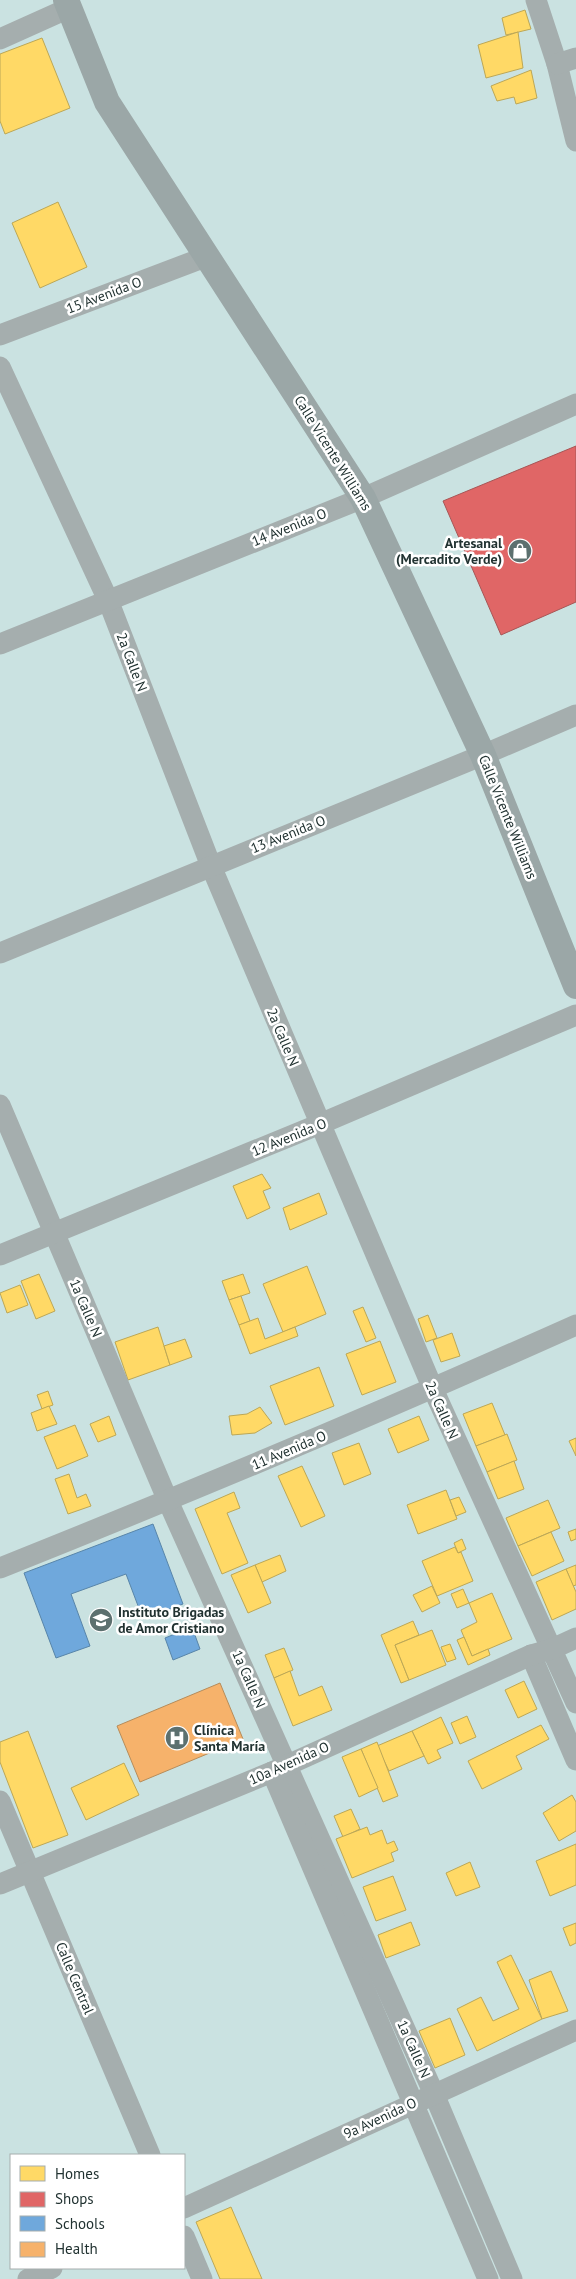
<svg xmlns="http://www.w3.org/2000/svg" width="576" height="2279" font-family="'PT Sans',sans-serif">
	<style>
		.homes { fill: #ffd966; stroke: #bca756 }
		.shops { fill: #e06666; stroke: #a75656 }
		.schools { fill: #6fa8dc; stroke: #5885a9 }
		.health { fill: #f6b26b; stroke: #b68c5a }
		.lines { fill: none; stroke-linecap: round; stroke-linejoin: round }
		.minor { stroke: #a5aeae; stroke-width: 21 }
		.major { stroke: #9ba7a7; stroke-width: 26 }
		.labels { text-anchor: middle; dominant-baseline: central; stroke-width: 5; stroke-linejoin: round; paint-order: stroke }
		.street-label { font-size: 14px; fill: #213231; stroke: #fff }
		.poi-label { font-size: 14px; font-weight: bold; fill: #213231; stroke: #fff; text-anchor: start }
	</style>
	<rect width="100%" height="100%" fill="#cae2e1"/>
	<g class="homes">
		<path d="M525,10L531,29L506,35L502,18Z"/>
		<path d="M518,32L523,68L486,78L478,45Z"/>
		<path d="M42,38L70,108L5,134L0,121V54Z"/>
		<path d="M531,70L537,98L516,104L514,97L497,101L491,86Z"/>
		<path d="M58,202L87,267L40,288L12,223Z"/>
		<path d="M262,1174L271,1188L263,1191L270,1208L247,1219L233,1186Z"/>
		<path d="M319,1193L327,1214L290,1230L283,1208Z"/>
		<path d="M307,1266L326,1314L283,1332L263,1284Z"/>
		<path d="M39,1274L55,1311L36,1319L21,1281Z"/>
		<path d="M243,1274L250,1293L229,1300L222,1281Z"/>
		<path d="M20,1285L28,1305L7,1313L0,1293Z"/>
		<path d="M241,1296L250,1321L239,1325L229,1300Z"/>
		<path d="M363,1307L376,1338L366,1342L353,1311Z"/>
		<path d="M428,1315L437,1338L426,1342L418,1319Z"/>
		<path d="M258,1318L265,1339L295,1327L298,1336L250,1354L239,1325Z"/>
		<path d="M158,1327L170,1365L128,1380L115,1342Z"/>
		<path d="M452,1333L460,1356L441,1362L433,1340Z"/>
		<path d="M185,1339L192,1357L170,1365L164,1346Z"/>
		<path d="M380,1341L396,1382L362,1395L346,1354Z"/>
		<path d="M319,1367L334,1406L285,1425L270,1386Z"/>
		<path d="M48,1391L53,1405L42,1409L37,1395Z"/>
		<path d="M492,1403L505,1435L476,1446L463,1414Z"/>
		<path d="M49,1406L57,1424L37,1431L31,1413Z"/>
		<path d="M260,1407L272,1423L255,1433L232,1435L229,1416L247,1414Z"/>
		<path d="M109,1416L116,1435L98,1442L90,1424Z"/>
		<path d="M419,1416L429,1440L398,1453L388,1429Z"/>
		<path d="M75,1425L88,1456L57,1469L44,1437Z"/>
		<path d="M507,1434L517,1460L487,1472L476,1446Z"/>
		<path d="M576,1438V1456L569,1441Z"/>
		<path d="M359,1443L371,1474L344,1485L332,1453Z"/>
		<path d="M514,1461L524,1489L498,1499L487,1472Z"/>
		<path d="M302,1466L325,1516L301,1527L278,1476Z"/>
		<path d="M69,1474L77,1498L86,1494L91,1506L68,1514L55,1479Z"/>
		<path d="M446,1490L457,1519L418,1534L407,1505Z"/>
		<path d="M234,1492L240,1508L227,1513L248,1563L222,1574L195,1509Z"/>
		<path d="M459,1497L466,1512L456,1516L450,1500Z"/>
		<path d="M548,1500L560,1528L518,1546L506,1518Z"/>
		<path d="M576,1529V1539L571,1541L568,1532Z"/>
		<path d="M551,1532L564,1561L532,1576L518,1546Z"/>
		<path d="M462,1539L466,1549L458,1553L454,1543Z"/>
		<path d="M455,1547L458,1553L461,1552L473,1581L437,1596L422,1561Z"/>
		<path d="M280,1555L286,1571L262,1582L255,1565Z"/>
		<path d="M255,1565L271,1603L248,1613L231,1575Z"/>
		<path d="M576,1565V1585L573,1586L566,1569Z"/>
		<path d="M566,1569L576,1592V1609L552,1620L536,1582Z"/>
		<path d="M432,1586L440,1603L422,1612L413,1595Z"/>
		<path d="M463,1589L469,1603L457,1608L451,1594Z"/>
		<path d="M492,1593L512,1639L472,1656L461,1630L477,1622L469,1603Z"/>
		<path d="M413,1621L419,1635L395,1645L409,1680L401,1683L381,1635Z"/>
		<path d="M432,1630L446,1665L409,1680L395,1645Z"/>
		<path d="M464,1637L472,1656L488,1649L490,1655L468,1665L457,1640Z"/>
		<path d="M450,1644L456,1659L447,1662L441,1647Z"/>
		<path d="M284,1648L293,1670L274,1678L265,1655Z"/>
		<path d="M290,1671L299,1696L322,1686L332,1710L293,1726L274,1678Z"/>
		<path d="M524,1681L537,1709L518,1718L505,1690Z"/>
		<path d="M467,1716L476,1737L460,1744L451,1723Z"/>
		<path d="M441,1717L453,1743L437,1750L441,1758L428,1764L412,1731Z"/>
		<path d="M541,1725L549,1739L516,1756L522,1769L482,1789L468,1761Z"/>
		<path d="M28,1731L68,1835L33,1848L0,1762V1742Z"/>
		<path d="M412,1731L424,1756L389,1771L377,1746Z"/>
		<path d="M377,1742L398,1796L383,1802L361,1749Z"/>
		<path d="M361,1749L378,1788L359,1797L342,1757Z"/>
		<path d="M124,1763L139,1795L86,1820L71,1788Z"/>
		<path d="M572,1795L576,1802V1831L559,1841L543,1813Z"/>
		<path d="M351,1809L360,1829L343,1837L334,1816Z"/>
		<path d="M367,1827L370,1835L382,1830L387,1844L394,1841L398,1850L391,1853L394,1861L352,1878L336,1839Z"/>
		<path d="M576,1844V1885L550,1896L536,1861Z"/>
		<path d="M470,1862L480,1887L456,1896L446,1873Z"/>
		<path d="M393,1876L406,1910L376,1921L363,1887Z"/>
		<path d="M411,1922L420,1945L386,1958L378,1935Z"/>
		<path d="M576,1923V1943L570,1946L563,1928Z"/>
		<path d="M511,1955L542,2019L477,2051L457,2009L481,1997L493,2021L519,2009L497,1962Z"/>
		<path d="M551,1971L568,2011L542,2019L529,1980Z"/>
		<path d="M450,2018L465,2055L435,2068L419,2031Z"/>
		<path d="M231,2207L262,2279H220L196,2222Z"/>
	</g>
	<path class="shops" d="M576,446V602L501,635L443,501Z"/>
	<g class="schools">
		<path d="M153,1524L183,1604L143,1619L126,1574L71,1594L90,1646L56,1658L24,1573Z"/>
		<path d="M192,1627L200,1649L173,1660L165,1638Z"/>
	</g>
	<path class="health" d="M220,1683L243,1739L140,1782L117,1726Z"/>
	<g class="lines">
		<g class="minor">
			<path d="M536,0L557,64L576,141"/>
			<path d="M0,39L69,8"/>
			<path d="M557,64L576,58"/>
			<path d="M0,335L208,256"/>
			<path d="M0,367L108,600L211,866L433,1389L576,1703"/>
			<path d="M0,644L363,498L576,404"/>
			<path d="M0,953L483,755L576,715"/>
			<path d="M0,1105L168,1501L434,2094L512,2279"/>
			<path d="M0,1255L320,1124L576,1015"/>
			<path d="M0,1568C193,1491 386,1410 576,1325"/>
			<path d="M531,1655L576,1760"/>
			<path d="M272,1772L488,2279"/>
			<path d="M0,1801L150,2155"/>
			<path d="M0,1884L272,1772L531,1655L552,1649L576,1638"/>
			<path d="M184,2208L576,2030"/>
			<path d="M184,2236L202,2279"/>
			<path d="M28,2279L52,2268"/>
		</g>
		<path class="major" d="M66,0L107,102L363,498L483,755L576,986"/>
	</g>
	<defs>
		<g id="shop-disc" transform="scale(1.25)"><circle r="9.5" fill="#5c706f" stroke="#fff"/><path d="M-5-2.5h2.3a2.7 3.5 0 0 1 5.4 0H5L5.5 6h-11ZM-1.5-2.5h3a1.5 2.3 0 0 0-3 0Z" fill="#fff"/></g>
		<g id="school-disc" transform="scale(1.25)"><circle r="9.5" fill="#5c706f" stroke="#fff"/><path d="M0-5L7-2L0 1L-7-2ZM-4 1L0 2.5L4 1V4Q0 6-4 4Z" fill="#fff"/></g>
		<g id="hospital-disc" transform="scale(1.25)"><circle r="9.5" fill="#5c706f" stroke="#fff"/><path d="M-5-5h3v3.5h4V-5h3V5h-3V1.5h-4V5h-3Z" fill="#fff"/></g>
	</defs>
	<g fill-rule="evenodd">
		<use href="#shop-disc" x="520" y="551"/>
		<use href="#school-disc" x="101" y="1620"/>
		<use href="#hospital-disc" x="177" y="1738"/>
	</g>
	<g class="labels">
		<g class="street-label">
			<text transform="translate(104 295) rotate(-21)">15 Avenida O</text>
			<text transform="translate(333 453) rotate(58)">Calle Vicente Williams</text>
			<text transform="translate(289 527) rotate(-22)">14 Avenida O</text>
			<text transform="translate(132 662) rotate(69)">2a Calle N</text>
			<text transform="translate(508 817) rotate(68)">Calle Vicente Williams</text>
			<text transform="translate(288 834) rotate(-22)">13 Avenida O</text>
			<text transform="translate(283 1037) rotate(67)">2a Calle N</text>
			<text transform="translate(289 1137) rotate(-22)">12 Avenida O</text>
			<text transform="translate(86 1308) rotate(67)">1a Calle N</text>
			<text transform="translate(442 1410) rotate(66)">2a Calle N</text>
			<text transform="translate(289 1450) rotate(-23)">11 Avenida O</text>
			<text transform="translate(249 1679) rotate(66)">1a Calle N</text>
			<text transform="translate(289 1763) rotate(-24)">10a Avenida O</text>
			<text transform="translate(75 1978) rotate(67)">Calle Central</text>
			<text transform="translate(414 2049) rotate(66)">1a Calle N</text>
			<text transform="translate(380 2118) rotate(-25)">9a Avenida O</text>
		</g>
		<g class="poi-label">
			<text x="502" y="543" text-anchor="end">Artesanal<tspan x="502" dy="16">(Mercadito Verde)</tspan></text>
			<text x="118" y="1612">Instituto Brigadas<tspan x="118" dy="16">de Amor Cristiano</tspan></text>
			<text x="194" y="1730">Clínica<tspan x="194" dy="16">Santa María</tspan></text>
		</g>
	</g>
	<rect x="10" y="2154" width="175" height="115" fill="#ffffff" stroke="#a6adad"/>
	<rect x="20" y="2166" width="25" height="15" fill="#ffd966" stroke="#a6adad"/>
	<text x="55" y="2179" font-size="15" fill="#213231">Homes</text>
	<rect x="20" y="2192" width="25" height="15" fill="#e06666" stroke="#a6adad"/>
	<text x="55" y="2204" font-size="15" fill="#213231">Shops</text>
	<rect x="20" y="2216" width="25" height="15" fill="#6fa8dc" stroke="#a6adad"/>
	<text x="55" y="2229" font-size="15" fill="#213231">Schools</text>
	<rect x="20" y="2242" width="25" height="15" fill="#f6b26b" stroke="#a6adad"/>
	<text x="55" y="2254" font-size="15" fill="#213231">Health</text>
</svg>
